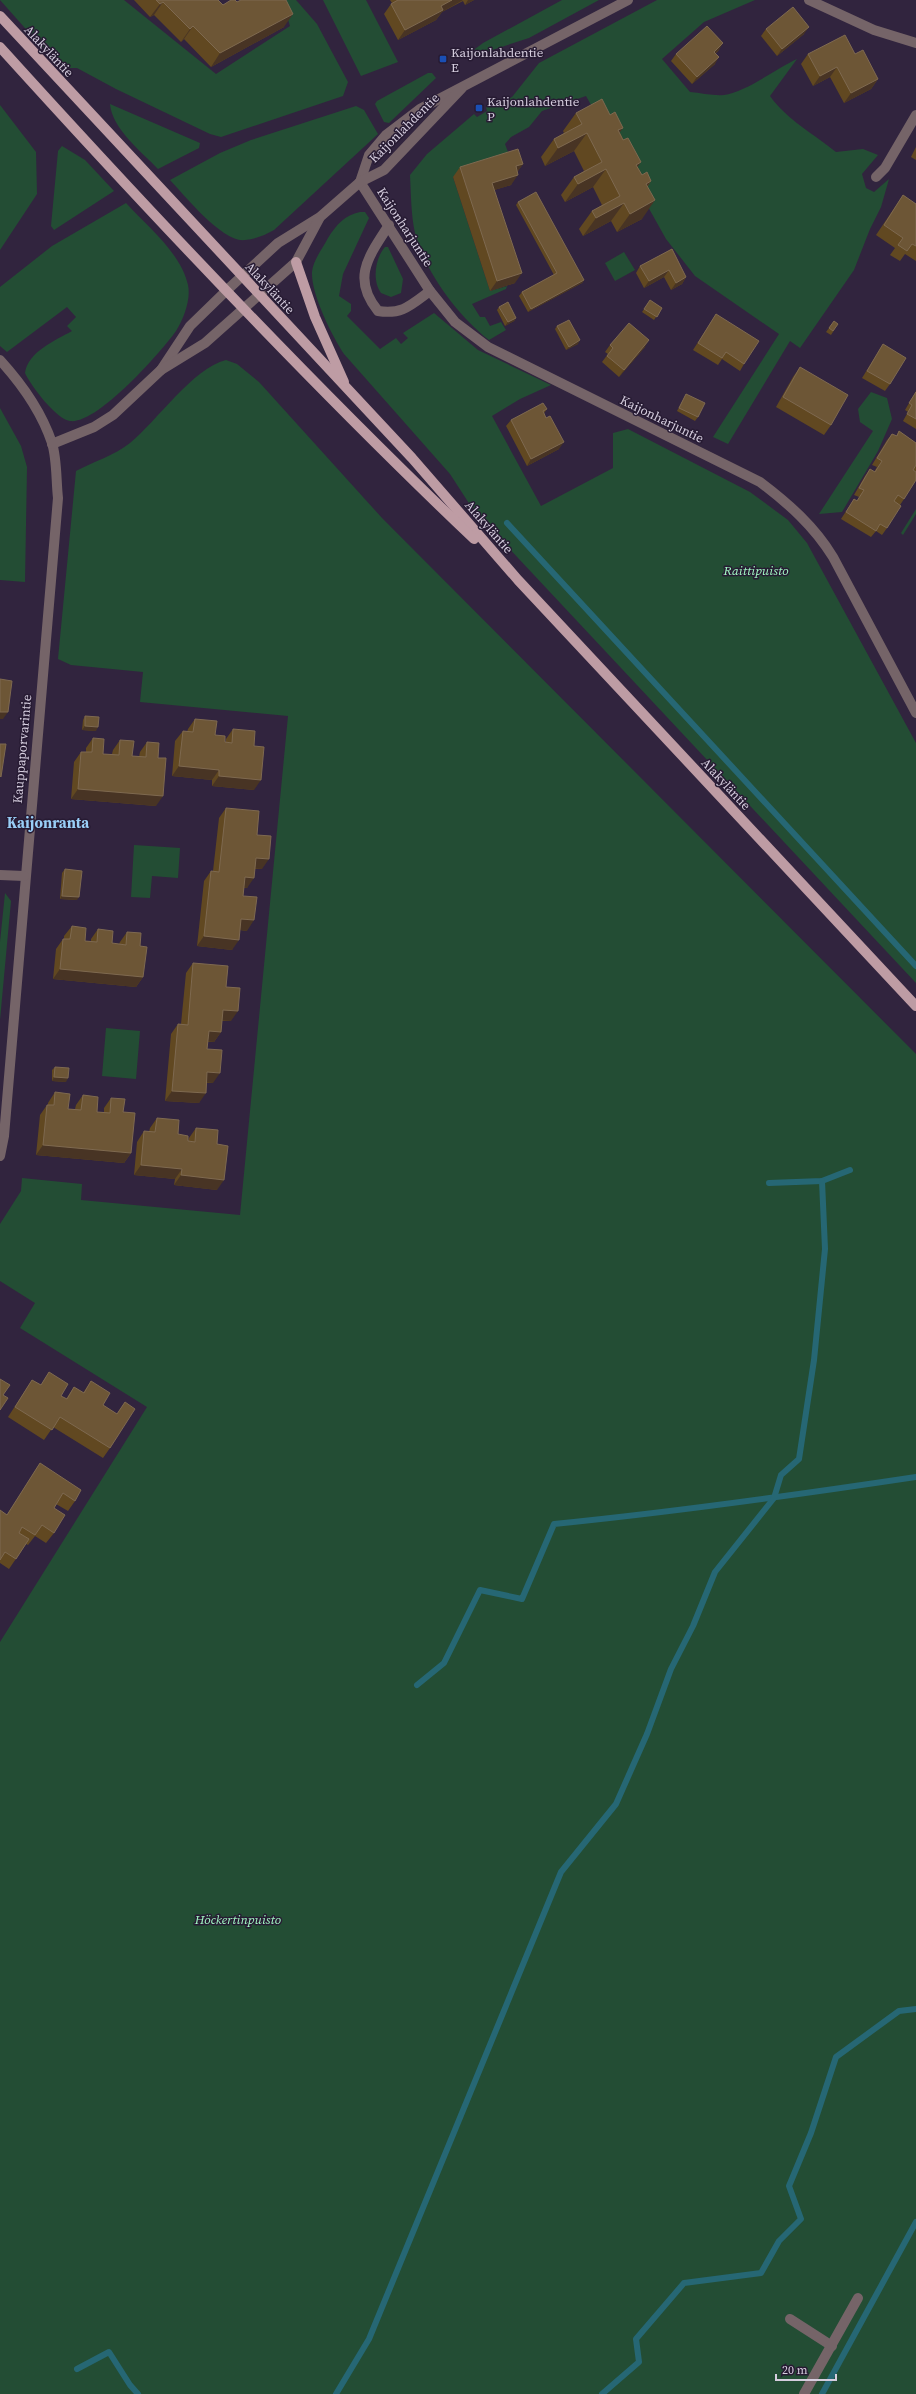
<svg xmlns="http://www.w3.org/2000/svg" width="916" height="2394" font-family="'Source Serif 4',serif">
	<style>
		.green { fill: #234d34 }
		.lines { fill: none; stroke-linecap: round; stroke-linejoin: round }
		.stream { stroke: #266774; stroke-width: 6 }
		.minor { stroke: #756468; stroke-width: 10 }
		.major { stroke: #be9ca4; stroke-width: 10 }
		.wall { fill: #614821 }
		.shaded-wall { fill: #483424 }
		.building { fill: #6d5636; stroke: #7e6950 }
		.transit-dot { fill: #1a4fb4; stroke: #271b33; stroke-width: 1.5 }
		.labels { text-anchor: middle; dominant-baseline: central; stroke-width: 3; stroke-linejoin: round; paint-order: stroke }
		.street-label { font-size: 13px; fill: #d5cdde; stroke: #271b33 }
		.poi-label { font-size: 13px; fill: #d5cdde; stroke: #271b33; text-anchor: start }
		.park-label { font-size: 13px; font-style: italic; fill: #a3fbc5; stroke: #271b33 }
		.quarter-label { font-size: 15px; font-weight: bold; fill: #99cef7; stroke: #271b33 }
	</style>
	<rect width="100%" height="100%" fill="#31243e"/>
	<g class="green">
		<path d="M0,0H124L216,74L290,26L285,10L287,0H296L317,24L348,82L343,96L221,137L210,134L116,89L77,68H69L40,45Z"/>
		<path d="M323,0H366L398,62L361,76Z"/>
		<path d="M562,0H599L529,38L477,55L475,49L483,43Z"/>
		<path d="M657,0H755L704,22L662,59L690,92C701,93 714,96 724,95C746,92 777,68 797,59L770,96C787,120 814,134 836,152L863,149L878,155L862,174L866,188L874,192L889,179L881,207L870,229L854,270L800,348L790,341L728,444L713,437L779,334L695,276L666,239L586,96L542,111L529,127L511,137L505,144L511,160L453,177L490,291L507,286L506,289L472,304L480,317H485L490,326L501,322L506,330L489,340C458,316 425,272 415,233C411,215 411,194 410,175L427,154L474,114L477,117L487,111L486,107L512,97L539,63Z"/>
		<path d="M428,73H432L436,78L389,123L384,122L375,104L377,101Z"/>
		<path d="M110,104L200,143L199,148L158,169C142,152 112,129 110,104Z"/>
		<path d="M0,105L36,152L37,194L0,250Z"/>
		<path d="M356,106L364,110L378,134L274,230C265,235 256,239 245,240C223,243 185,196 170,180L220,153L251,140Z"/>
		<path d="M62,146L85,160L114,191L54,230L51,226L58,151Z"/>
		<path d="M126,203C147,226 181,253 188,285C191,299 184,318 176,331C161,352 97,425 70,421C56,419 31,386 25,373C28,352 54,341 72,331L67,326L76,317L67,307L7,352L0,346V287L52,246Z"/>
		<path d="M360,212H365L369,218L343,274L339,296L351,304V311L347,316L380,349L396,338L401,344L408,338L403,333L434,313L478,350L551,385L520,399L492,416L541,506L613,468V433L628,429L750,492L788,520L807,543L916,743V983L474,511L450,474L344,354C332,336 311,294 312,272C313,260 323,248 328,238C336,225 345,215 360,212Z"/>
		<path d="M385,247H388L403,279L401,293L391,297L381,293C372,281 375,258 385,247Z"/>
		<path d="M624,252L635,270L615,281L605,263Z"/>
		<path d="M226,360L237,364L259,382L382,518L916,1054V2394H0V1642L147,1407L20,1328L35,1303L0,1281V1224L21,1191L22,1178L82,1184L81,1200L240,1215L288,716L140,702L143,672L71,665L58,659L76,471C93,462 115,455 130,443C157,421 193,368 226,360Z"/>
		<path d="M871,392L887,398L892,419L878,451L842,512L819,514L873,431L860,422L858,409Z"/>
		<path d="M0,408L21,446L27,467L25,582L0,580Z"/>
		<path d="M916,509V514L903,535L901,533Z"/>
		<path d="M134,845L180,848L178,878L152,876L150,898L131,897Z"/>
		<path d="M5,893L11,901L0,1020V942Z"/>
		<path d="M106,1028L140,1031L136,1079L102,1076Z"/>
	</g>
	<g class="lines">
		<g class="stream">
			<path d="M507,523L916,966"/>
			<path d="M769,1183L822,1181L850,1170"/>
			<path d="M417,1685L444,1663L480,1590L522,1599L554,1524C675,1512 796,1495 916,1477"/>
			<path d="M77,2369L109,2352L130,2385L138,2394"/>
			<path d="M336,2394L369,2339L561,1872L616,1804L647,1734L671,1669L693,1626L715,1572L774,1498L781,1475L799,1459L814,1360L825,1249L822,1181"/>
			<path d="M602,2394L639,2362L636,2339L684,2283L761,2273L779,2241L801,2219L789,2186L811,2133L836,2057L899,2011L916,2009"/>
			<path d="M822,2394L916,2222"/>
		</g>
		<g class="minor">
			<path d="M809,0L874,30L916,43"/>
			<path d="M876,177L885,168L916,115"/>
			<path d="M360,182L430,291L455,322L488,347L760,482C789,504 814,526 833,557L916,713"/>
			<path d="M360,182L369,155L386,135L420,109L628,0"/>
			<path d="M389,225C369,256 351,278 378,311C402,315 411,305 430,291"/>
			<path d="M0,360C21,383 42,413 52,443C57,459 56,480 58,498L4,1136L0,1156"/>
			<path d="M161,370L190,326L226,291L278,243L320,217L360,182L384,170L462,88"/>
			<path d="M52,444L94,427L113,415L161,370L205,343L296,262L319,219"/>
			<path d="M0,875L24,876"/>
			<path d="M790,2319L832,2346"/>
			<path d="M804,2394L858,2298"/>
		</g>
		<g class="major">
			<path d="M0,16L412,458L518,580L916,1006"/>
			<path d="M0,47C153,216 309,382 474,539"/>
			<path d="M296,262L315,317L344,382"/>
		</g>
	</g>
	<g class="wall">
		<path d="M134,0H218L223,5L237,2L284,27L211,67L184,39L181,42L154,15L150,17Z"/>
		<path d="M390,0H474L465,5L463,1L442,12L436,20L398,40L384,14L391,4L392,3Z"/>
		<path d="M766,29L804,34L777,56L761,36Z"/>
		<path d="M719,50L716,53L715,64L692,84L671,61L676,54Z"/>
		<path d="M808,54H855L878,79L871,89L844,103L830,77L813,86L801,64Z"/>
		<path d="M576,113L620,133L642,175L651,181L648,186L642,219L617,232L611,221L583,236L579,229L592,211L602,205L593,187L565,202L561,195L574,177L584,171L574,151L545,166L541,157L554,139L564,133L563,131Z"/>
		<path d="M916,147V160L911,157Z"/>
		<path d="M523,164L517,172L511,185L494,190L515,283L490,291L453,177L460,167Z"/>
		<path d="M903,195L916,204V261L905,254L900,261L890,255L895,248L876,235Z"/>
		<path d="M518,202L584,280L582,283L528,312L519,296L522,292L554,275L516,205Z"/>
		<path d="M672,249L686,277L682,284L671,290L664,277L644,288L636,273L640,266Z"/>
		<path d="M650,300L662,308L654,320L642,312Z"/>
		<path d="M499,307L516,318L514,321L505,326L497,310Z"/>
		<path d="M716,314L744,364L740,371L722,359L718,365L693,350Z"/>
		<path d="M834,321L838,324L831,335L826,332Z"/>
		<path d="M557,326L578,344L566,350L555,329Z"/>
		<path d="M883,344L890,384L885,391L862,378Z"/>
		<path d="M610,345L645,347L619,377L602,362L608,354L605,352Z"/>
		<path d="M800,367L831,425L824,435L776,407L793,377Z"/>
		<path d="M916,391V429L903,421L908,412L905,410Z"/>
		<path d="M686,394L698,417L695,421L677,411Z"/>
		<path d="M547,409L544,413L559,449L527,466L506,426L511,420Z"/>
		<path d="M899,431L916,443V472L913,470L904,499L900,505L887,528L882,535L876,531L871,537L841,519L854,499L857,501L859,497L854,495L865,476L870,469L874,472L877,467L872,465L887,440L892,434L896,436Z"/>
		<path d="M85,716L96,731L82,730L83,720Z"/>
		<path d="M195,719L225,742H226V739L233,729L254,746V790L212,786V780L172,776L175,741L183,731L187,732L188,729Z"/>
		<path d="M93,738L103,754H112L113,750L120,740L132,756L139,757L140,752L147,742L158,758L156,806L71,799L74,762L81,752H86V748Z"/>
		<path d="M226,808L257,835L262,869H255L247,888H244L243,896L247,931L240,930L232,950L197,946L204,881L211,871H213L219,818Z"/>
		<path d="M65,869L77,900L60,899L62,873Z"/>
		<path d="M72,926L85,941H91V939L98,929L112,943L119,944L120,942L127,932L140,946L143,977L136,987L53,979L56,949L63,939H64V936Z"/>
		<path d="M193,963L226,987L231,1021H222L221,1032L214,1042H208L207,1049L213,1083H207L199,1103L165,1101L171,1034L178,1024H181L186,973Z"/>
		<path d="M55,1067L66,1082L52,1081V1070Z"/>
		<path d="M55,1092L68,1109H75L76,1105L83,1095L97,1112H104V1108L111,1098L123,1112L131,1153L124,1163L36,1155L40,1115L47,1105H48V1103Z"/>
		<path d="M157,1118L188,1141V1142L189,1138L196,1128L217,1144V1190L174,1185L175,1179L134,1175L137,1142L144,1131L149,1132L150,1128Z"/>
		<path d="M49,1372L61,1396L66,1399L74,1387L83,1393L91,1381L103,1405L117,1414L125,1402L110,1448L103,1458L53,1427L44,1440L8,1417L32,1380L41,1385Z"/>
		<path d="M40,1463L75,1501L68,1511L56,1504L54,1508V1533L46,1543L35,1536L28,1545L26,1544L9,1569L0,1563V1510L7,1515Z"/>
	</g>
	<g class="shaded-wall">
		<path d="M452,0H463L442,12L436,20L398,40L405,30L441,6Z"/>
		<path d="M468,0H474L465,5Z"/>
		<path d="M163,2L154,15L150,17L160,4Z"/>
		<path d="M293,14L284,27L211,67L220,53Z"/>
		<path d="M193,26L184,39L181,42L190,29Z"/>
		<path d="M809,27L804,34L777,56L782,49Z"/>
		<path d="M723,43L719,50L709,59L714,52Z"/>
		<path d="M719,57L715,64L692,84L697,77Z"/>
		<path d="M837,67L830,77L813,86L820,76Z"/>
		<path d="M878,79L871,89L844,103L851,93Z"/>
		<path d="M623,128L610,146L618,130Z"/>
		<path d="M587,133L574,151L545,166L558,148Z"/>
		<path d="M641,162L628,181L636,165Z"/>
		<path d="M523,164L516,174V166Z"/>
		<path d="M606,169L593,187L565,202L578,184Z"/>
		<path d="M518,175L511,185L485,193L492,183Z"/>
		<path d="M651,181L638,200L646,184Z"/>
		<path d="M655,200L642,219L617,232L630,214Z"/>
		<path d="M624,203L611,221L583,236L596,218Z"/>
		<path d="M669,270L664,277L644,288L649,281Z"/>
		<path d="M522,273L515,283L490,291L497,281Z"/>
		<path d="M686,277L682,284L671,290L676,283Z"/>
		<path d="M584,280L582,283L528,312L531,309Z"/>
		<path d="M516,318L514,321L505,326L508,322Z"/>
		<path d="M580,340L578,344L566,350L569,347Z"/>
		<path d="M649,340L645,347L619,377L624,370Z"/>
		<path d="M564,442L559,449L527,466L531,459Z"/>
		<path d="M0,712H8L3,719H0Z"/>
		<path d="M85,726L98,727L96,731L82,730Z"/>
		<path d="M179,766L219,770L212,780L172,776Z"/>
		<path d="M219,776L261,780L254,790L212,786Z"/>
		<path d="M78,789L163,796L156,806L71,799Z"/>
		<path d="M256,858L269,859L262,869L249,868Z"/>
		<path d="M245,877L254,878L247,888L238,887Z"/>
		<path d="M62,896L79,897L77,900L60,899Z"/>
		<path d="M241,919L254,920L247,931L234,929Z"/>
		<path d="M204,936L239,940L232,950L197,946Z"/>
		<path d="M60,969L143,977L136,987L53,979Z"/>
		<path d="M223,1010L238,1011L231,1021L216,1020Z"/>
		<path d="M209,1031L221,1032L214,1042L201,1041Z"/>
		<path d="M207,1072L220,1073L213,1083L200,1082Z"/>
		<path d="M54,1077L68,1078L66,1082L52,1081Z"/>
		<path d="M172,1091L206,1093L199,1103L165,1101Z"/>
		<path d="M43,1145L131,1153L124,1163L36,1155Z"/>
		<path d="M141,1165L182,1169L175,1179L134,1175Z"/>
		<path d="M181,1175L224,1180L217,1190L174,1185Z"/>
	</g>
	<g class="building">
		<path d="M156,0H218L223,5L231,0H235L237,2L241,0H286L293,14L220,53L193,26L190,29L163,2L160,4Z"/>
		<path d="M398,0H452L441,6L443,10L405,30L391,4Z"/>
		<path d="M793,7L809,27L782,49L766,29Z"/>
		<path d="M707,26L723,43L714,52L719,57L697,77L676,54Z"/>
		<path d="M845,35L855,54L863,50L878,79L851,93L837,67L820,76L808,54Z"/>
		<path d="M602,99L610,115L615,112L623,128L618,130L623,140L628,138L641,162L636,165L642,175L647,172L651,181L646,184L655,200L630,214L624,203L596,218L592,211L620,196L606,169L578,184L574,177L602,162L587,133L558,148L554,139L582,124L576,113Z"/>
		<path d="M518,149L523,164L516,166L518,175L492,183L522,273L497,281L460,167Z"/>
		<path d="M536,192L584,280L531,309L522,292L557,273L518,202Z"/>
		<path d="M903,195L916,204V246L912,244L907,251L898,245L903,238L884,225Z"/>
		<path d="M672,249L686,277L676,283L669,270L649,281L640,266Z"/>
		<path d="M650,300L662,308L657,317L644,309Z"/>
		<path d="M508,302L516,318L508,322L499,307Z"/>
		<path d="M716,314L759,341L744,364L726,352L722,358L698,343Z"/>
		<path d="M569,320L580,340L569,347L557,326Z"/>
		<path d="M834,321L838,324L833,331L829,328Z"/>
		<path d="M629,323L649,340L624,370L607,356L613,348L610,345Z"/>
		<path d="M883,344L906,358L890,384L867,371Z"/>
		<path d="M800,367L848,395L831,425L783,397Z"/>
		<path d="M916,392V419L907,414L912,405L909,403Z"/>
		<path d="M686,394L705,403L698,417L679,408Z"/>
		<path d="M543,403L547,409L543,411L546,418L550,416L564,442L531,459L511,420Z"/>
		<path d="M899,431L916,443V465L913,470L916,472V480L904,499L898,495L894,501L901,506L887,528L880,524L876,531L846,512L854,499L857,501L864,490L859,488L870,469L875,472L882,461L877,458L892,434L897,436Z"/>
		<path d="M0,679L12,681L8,712H0Z"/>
		<path d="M85,716L99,717L98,727L85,726Z"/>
		<path d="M195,719L217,721L215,735L225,736V742L232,743L233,729L255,731L254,746L264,747L261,780L219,776V770L179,766L183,731L193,732Z"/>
		<path d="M93,738L104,739L103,754L119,755L120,740L134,741L132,756L146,757L147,742L159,743L158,758H166L163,796L78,789L81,752H92Z"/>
		<path d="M0,744H6L1,777L0,776Z"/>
		<path d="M226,808L259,811L257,835L271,836L269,859L256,858L254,878L245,877L243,896L257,897L254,920L241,919L239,940L204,936L211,871L219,872Z"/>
		<path d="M65,869L82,871L79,897L62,896Z"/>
		<path d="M72,926L86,928L85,941L97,942L98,929L113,931L112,943L126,945L127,932L141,933L140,946L147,947L143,977L60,969L63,939H70Z"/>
		<path d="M193,963L228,966L226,987L240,988L238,1011L223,1010L221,1032L209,1031L207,1049L222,1050L220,1073L207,1072L206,1093L172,1091L178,1024L188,1025Z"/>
		<path d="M55,1067L69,1068L68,1078L54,1077Z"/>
		<path d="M55,1092L70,1094L68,1109L81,1110L83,1095L98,1097L97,1112L110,1113L111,1098L125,1099L123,1112L135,1113L131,1153L43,1145L47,1105H54Z"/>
		<path d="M157,1118L179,1120L178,1134L188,1136V1141L195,1142L196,1128L218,1130L217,1144L228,1146L224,1180L181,1175L182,1169L141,1165L144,1131L155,1132Z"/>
		<path d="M49,1372L68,1384L61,1396L67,1399L74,1387L84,1393L91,1381L110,1393L103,1405L117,1414L125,1402L135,1409L110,1448L60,1417L52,1430L15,1407L32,1380L41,1385Z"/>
		<path d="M0,1379L10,1385L3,1395L8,1398L0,1410Z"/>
		<path d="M40,1463L81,1490L75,1501L63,1493L54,1508L65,1515L54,1533L42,1525L35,1535L22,1527L19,1533L29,1539L16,1559L5,1552L0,1560V1510L7,1515Z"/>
	</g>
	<g class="transit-dot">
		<rect x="439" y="55" width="8" height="8" rx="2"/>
		<rect x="475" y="104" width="8" height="8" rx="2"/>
	</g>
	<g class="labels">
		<g class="street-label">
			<text transform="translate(49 51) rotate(47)">Alakyläntie</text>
			<text transform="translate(404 128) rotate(-45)">Kaijonlahdentie</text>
			<text transform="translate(405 227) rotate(57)">Kaijonharjuntie</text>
			<text transform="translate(270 288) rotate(47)">Alakyläntie</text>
			<text transform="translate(662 419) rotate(26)">Kaijonharjuntie</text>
			<text transform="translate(489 527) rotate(49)">Alakyläntie</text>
			<text transform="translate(22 749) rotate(-85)">Kauppaporvarintie</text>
			<text transform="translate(726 784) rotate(47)">Alakyläntie</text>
		</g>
		<g class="poi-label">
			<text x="451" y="52">Kaijonlahdentie<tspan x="451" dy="15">E</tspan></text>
			<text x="487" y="101">Kaijonlahdentie<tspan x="487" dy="15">P</tspan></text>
		</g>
		<g class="park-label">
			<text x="756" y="570">Raittipuisto</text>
			<text x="238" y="1919">Höckertinpuisto</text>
		</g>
		<g class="quarter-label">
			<text x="48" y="822">Kaijonranta</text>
		</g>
	</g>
	<path d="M776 2374v6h60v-6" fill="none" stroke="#d5cdde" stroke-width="2"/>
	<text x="782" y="2374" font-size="12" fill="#d5cdde" stroke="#271b33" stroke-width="3" paint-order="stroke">20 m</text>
</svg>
